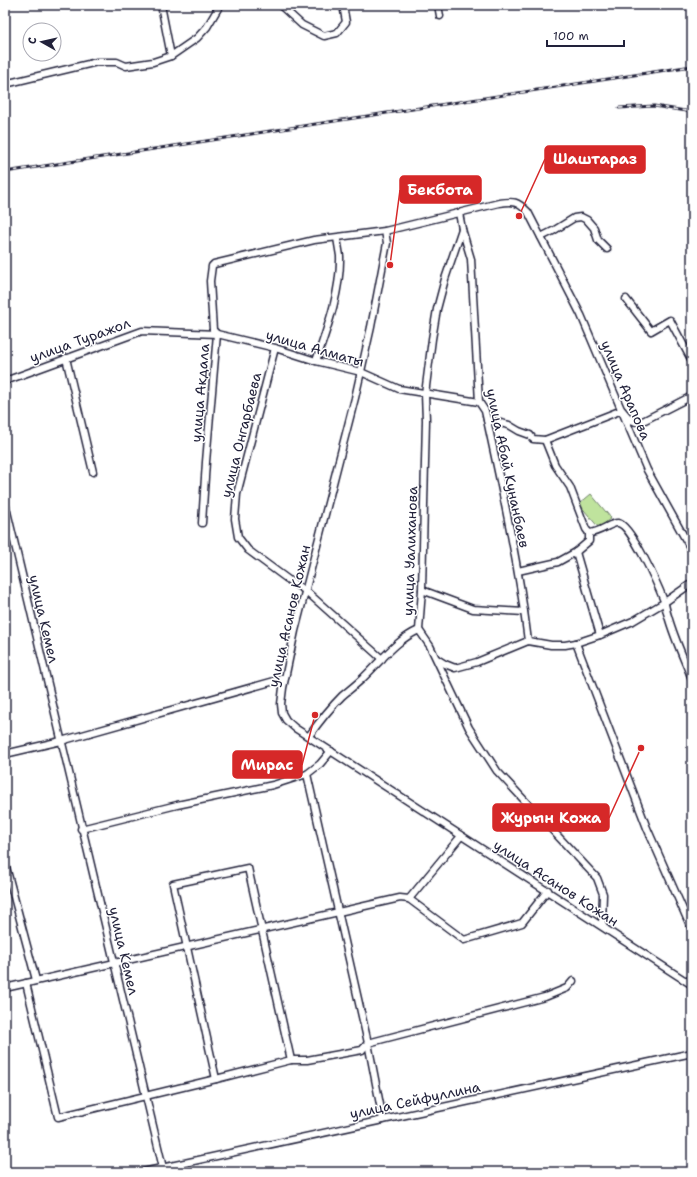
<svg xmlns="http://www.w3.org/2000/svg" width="697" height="1177" font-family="'Shantell Sans',sans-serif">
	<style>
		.green { fill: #bfe39d; stroke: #70826c }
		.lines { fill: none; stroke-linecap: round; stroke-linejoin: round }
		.minor-casing { stroke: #22223b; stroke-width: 9 }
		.minor { stroke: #fff; stroke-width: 6 }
		.rail-casing { stroke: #22223b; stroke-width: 3 }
		.rail { stroke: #fff; stroke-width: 1.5; stroke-dasharray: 4.5; stroke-linecap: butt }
		.labels { text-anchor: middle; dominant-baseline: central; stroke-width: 3; stroke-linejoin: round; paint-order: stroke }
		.street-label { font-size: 14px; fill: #22223b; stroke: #fff }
		.leader { fill: none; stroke: #d62828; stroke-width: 1.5 }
		.callout-dot { fill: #d62828; stroke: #fff; stroke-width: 1.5 }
		.callout { fill: #d62828; stroke: #d62828; stroke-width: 1.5 }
		.callout-label { font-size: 15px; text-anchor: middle; font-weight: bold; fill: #fff }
	</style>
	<rect width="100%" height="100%" fill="#fff"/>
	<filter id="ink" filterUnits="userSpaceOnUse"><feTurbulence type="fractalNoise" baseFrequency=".025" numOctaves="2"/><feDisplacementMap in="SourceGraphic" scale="8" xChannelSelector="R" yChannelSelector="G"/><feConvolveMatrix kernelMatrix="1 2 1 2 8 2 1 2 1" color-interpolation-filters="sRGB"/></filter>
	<g filter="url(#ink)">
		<path class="green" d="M591,494L611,518L599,528L579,504Z"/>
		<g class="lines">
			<g class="minor-casing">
				<g id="minor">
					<path d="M161,5L171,56"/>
					<path d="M280,5L302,25L324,36L337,33L346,22L343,5"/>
					<path d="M438,5L440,16"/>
					<path d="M5,84L97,62H117L126,66L153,62L171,56L197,38L207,27L220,5"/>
					<path d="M459,213L462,229L445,279L437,309L432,339L425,394L426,420L422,590L419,630L430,646L469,728L497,771L597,878L603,894L602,923L605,928"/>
					<path d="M462,229L471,259L479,402L485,411L487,420C503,494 519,567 528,641"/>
					<path d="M385,231L387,243L371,327L355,398L295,631L283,688L281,704L282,713L286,720L295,728L692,985"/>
					<path d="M541,237L553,231L574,218L581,217L587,220L594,228L598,240L607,249"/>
					<path d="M626,299L651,331L670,320L692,361"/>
					<path d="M275,348L237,494L235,519L238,537L248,550L290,581L306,591L382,659"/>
					<path d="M66,358L93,472"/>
					<path d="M316,361C327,329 341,291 340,256C339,250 338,244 337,238"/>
					<path d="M5,381L142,331L217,334L275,348L316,361L361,372L399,389L479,402"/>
					<path d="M487,420L509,425L519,431L530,435L533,439L545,440L622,410C628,417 631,423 641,422L692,396"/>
					<path d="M545,440L555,465L570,487L586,529L589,533C600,533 611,522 618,523C631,524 659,588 664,601C666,606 666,611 668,616C674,638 684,659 692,679"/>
					<path d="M5,503L163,1168"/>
					<path d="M202,523L206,462L217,334L213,330L210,281L212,266L214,264L314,240L385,231L499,203C514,201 517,201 528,212L581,315L647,470L692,551"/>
					<path d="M576,552L600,635"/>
					<path d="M518,571L558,562L576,552L589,541V533"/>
					<path d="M422,590L473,609L524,612"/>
					<path d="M576,643L647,828L692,930"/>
					<path d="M437,659L445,664L455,668L477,662L528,641L551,645H565L576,643L600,635L633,621L665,602L692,583"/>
					<path d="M309,736C319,722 330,708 342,696C349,690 357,684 363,678C381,661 396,640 419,630"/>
					<path d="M5,754L61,741L285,678"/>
					<path d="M307,774L368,1043L383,1120"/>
					<path d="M81,829L177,805L273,785L307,774L320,764L331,751"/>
					<path d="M5,863L36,980"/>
					<path d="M409,899L464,940L522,923L548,890"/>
					<path d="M26,983L58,1117L216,1079L291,1060H307L362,1050L368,1043L545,997L567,988L573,981"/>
					<path d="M5,988L400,898L409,899L461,836"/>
					<path d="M216,1079L173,884L248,868L291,1060"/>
					<path d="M143,1172L692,1053"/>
				</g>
			</g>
			<use href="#minor" class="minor"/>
			<g class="rail-casing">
				<g id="rail">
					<path d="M619,108L654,106L692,112"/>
					<path d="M5,172L692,66"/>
				</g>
			</g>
			<use href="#rail" class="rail"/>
		</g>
	</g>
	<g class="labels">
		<g class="street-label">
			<text transform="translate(80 340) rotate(-20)">улица Туражол</text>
			<text transform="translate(315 348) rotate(16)">улица Алматы</text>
			<text transform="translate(626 390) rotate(67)">улица Арапова</text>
			<text transform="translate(200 393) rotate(-85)">улица Акдала</text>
			<text transform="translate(241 435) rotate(-76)">улица Онгарбаева</text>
			<text transform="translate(508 468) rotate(78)">улица Абай Кунанбаев</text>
			<text transform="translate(410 551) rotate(-88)">улица Уалиханова</text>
			<text transform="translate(289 616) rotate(-77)">улица Асанов Кожан</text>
			<text transform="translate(44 619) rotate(77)">улица Кемел</text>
			<text transform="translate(556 883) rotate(33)">улица Асанов Кожан</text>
			<text transform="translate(124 951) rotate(77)">улица Кемел</text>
			<text transform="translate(415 1100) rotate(-12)">улица Сейфуллина</text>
		</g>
	</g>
	<path class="leader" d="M519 216L545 159M390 265L400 190M315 715L302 765M641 748L609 818"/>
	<g class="callout-dot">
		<circle cx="519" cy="216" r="4"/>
		<circle cx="390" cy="265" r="4"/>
		<circle cx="315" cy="715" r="4"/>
		<circle cx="641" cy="748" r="4"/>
	</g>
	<g class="callout">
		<rect x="545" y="146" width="100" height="27" rx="4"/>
		<rect x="400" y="176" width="81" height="27" rx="4"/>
		<rect x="233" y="751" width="69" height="27" rx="4"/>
		<rect x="493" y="804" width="116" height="27" rx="4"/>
	</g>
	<g class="callout-label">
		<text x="595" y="164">Шаштараз</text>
		<text x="440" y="195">Бекбота</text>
		<text x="267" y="770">Мирас</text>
		<text x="551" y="823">Журын Кожа</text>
	</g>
	<rect width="697" height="1177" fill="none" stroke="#fff" stroke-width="20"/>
	<rect x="10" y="10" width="677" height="1157" fill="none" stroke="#22223b" stroke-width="1.5" filter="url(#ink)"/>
	<g transform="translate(42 42) rotate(278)"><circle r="19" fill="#ffffff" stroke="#a7a7b1"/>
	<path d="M0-3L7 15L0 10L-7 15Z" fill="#22223b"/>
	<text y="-6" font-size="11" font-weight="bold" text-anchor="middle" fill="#22223b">С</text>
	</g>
	<path d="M547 40v6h77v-6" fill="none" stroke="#22223b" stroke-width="2"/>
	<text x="553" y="40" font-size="12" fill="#22223b" stroke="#ffffff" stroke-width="3" paint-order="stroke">100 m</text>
</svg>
